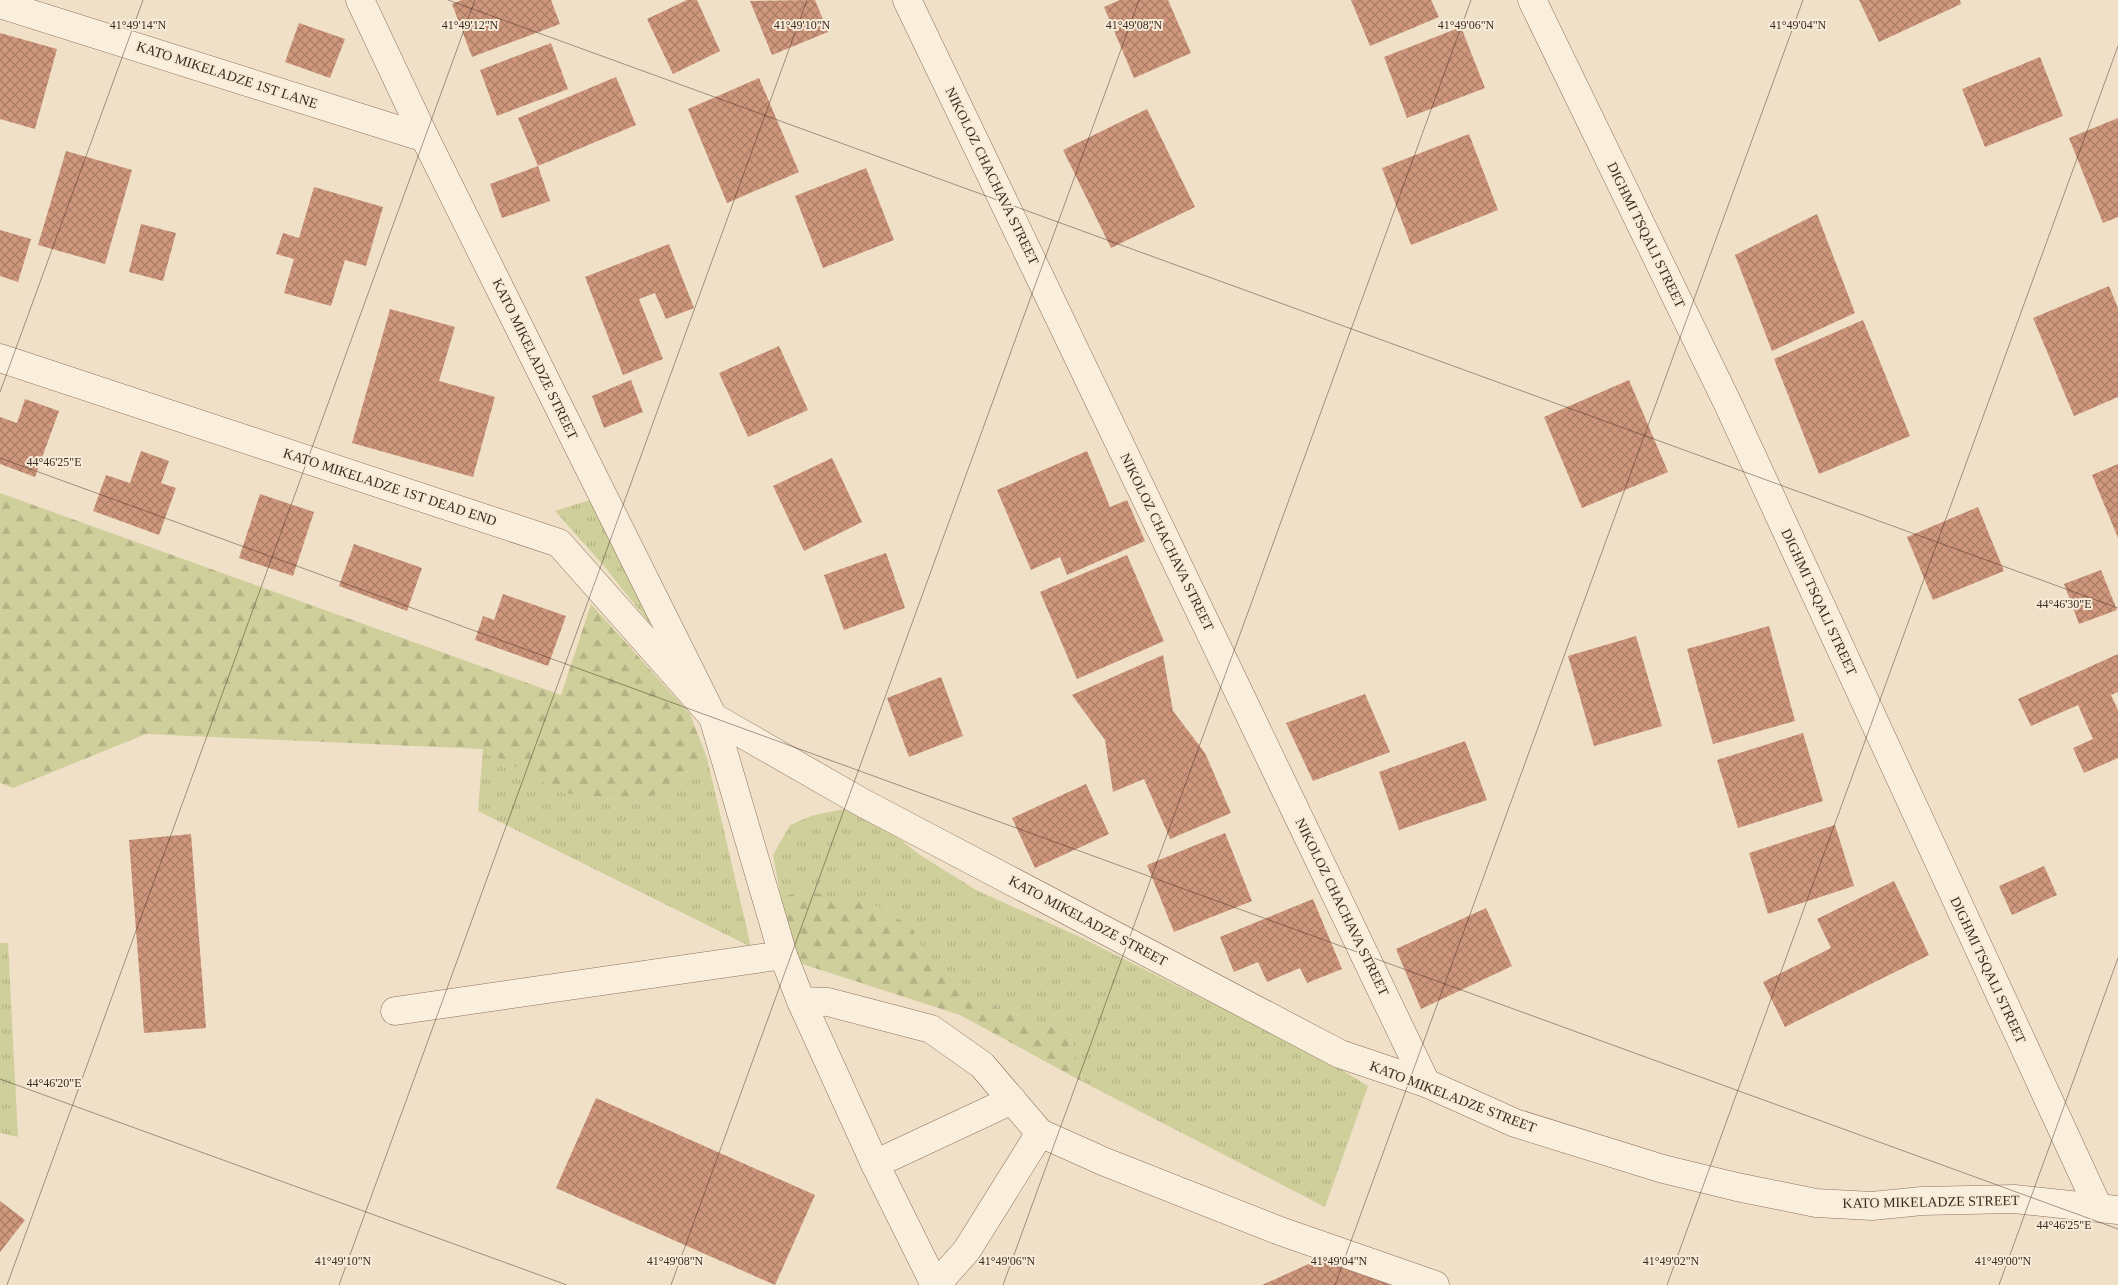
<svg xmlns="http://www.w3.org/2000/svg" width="2118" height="1285" font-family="'Times New Roman',serif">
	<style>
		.grass { fill: url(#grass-tufts) }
		.forest { fill: url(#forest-firs) }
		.building { fill: url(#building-cross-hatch) }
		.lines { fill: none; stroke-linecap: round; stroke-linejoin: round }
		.minor-casing { stroke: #8d715c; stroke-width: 29 }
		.minor { stroke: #faeedc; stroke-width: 28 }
		.ticks { fill: none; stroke: #3d2b20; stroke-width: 1; stroke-opacity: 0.45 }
		.labels { text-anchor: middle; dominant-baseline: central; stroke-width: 4; stroke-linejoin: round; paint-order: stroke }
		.street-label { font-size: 14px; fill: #3d2b20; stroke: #f7ebd8 }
		.ticks-label { font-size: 12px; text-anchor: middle; fill: #3d2b20; stroke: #f7ebd8; stroke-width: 4; stroke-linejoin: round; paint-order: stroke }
	</style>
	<defs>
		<pattern id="grass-tufts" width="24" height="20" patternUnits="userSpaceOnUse" patternTransform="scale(1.25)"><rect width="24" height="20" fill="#cecf9b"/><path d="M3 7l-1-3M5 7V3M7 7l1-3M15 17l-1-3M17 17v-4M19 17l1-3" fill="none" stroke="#b2b285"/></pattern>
		<pattern id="forest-firs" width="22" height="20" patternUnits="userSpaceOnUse" patternTransform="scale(1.25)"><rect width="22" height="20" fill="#cecf9b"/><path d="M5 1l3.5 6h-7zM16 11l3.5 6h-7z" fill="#b2b285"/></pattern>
		<pattern id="building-cross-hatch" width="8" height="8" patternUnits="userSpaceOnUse" patternTransform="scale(1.25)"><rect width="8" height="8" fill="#cf977c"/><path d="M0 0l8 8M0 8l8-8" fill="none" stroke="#a97b65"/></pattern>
	</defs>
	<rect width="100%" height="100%" fill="#f0e0c8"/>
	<g class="grass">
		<path d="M593,499L663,640L604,566L555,511Z"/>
		<path d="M483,749L565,793L641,803L707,758L751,947L478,811Z"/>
		<path d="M843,809L860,814L892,833L920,855L976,890L1080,937L1327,1061L1368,1086L1325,1207L1083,1082L1070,1034L974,999L923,950L913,929L802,890L781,898L773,855L790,825L811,816Z"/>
		<path d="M0,943H8L18,1137L0,1133Z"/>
	</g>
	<g class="forest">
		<path d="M0,493L561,695L591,604L690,714L707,758L641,803L565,793L482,749L146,734L13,788L0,783Z"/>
		<path d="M802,890L881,907L913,929L923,950L974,999L1070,1034L1083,1082L960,1015L796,962L781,898Z"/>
	</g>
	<g class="building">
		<path d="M462,0H551L560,24L472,57L452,4Z"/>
		<path d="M687,0H697L720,51L673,74L647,19Z"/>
		<path d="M815,0L828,32L772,55L750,1Z"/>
		<path d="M1120,0H1168L1191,53L1134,78L1104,7Z"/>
		<path d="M1351,0H1431L1439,17L1370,46Z"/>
		<path d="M1859,0H1960L1961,4L1879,42Z"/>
		<path d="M299,23L345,39L330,78L285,62Z"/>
		<path d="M1461,27L1485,88L1407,118L1384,57Z"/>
		<path d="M0,33L57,49L35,129L0,119Z"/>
		<path d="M551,43L568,89L497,116L480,70Z"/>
		<path d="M2040,57L2063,116L1985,147L1962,89Z"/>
		<path d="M616,77L636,125L538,166L518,118Z"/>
		<path d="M759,78L799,172L727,203L688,109Z"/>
		<path d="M1147,109L1195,207L1111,248L1063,150Z"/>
		<path d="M2118,118V217L2103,223L2069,138Z"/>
		<path d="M1469,134L1498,210L1411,245L1382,168Z"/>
		<path d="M66,151L132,170L105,264L38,245Z"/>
		<path d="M538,166L550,201L502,218L490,184Z"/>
		<path d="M866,168L894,240L823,268L795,196Z"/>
		<path d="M314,187L383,207L366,266L345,260L331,306L284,293L294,259L276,254L283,233L299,238Z"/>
		<path d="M1817,214L1855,313L1772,351L1735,255Z"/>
		<path d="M141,224L176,233L163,281L129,272Z"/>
		<path d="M0,230L31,239L18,282L0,276Z"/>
		<path d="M669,244L694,308L666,319L655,293L639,299L663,359L623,375L585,277Z"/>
		<path d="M2109,286L2118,308V397L2074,416L2033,318Z"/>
		<path d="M390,309L455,327L439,381L495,397L473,477L352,443Z"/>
		<path d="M1863,320L1910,436L1819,474L1774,359Z"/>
		<path d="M779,346L808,410L748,437L719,373Z"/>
		<path d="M631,380L643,412L604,428L592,396Z"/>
		<path d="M1629,380L1668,472L1582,508L1544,417Z"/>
		<path d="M25,399L59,411L35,477L0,464V417L17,423Z"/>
		<path d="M141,451L169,461L161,483L176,488L159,535L93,511L106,475L130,483Z"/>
		<path d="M1087,451L1110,507L1127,500L1145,541L1067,575L1060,557L1031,570L997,490Z"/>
		<path d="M832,458L862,522L804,551L773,486Z"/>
		<path d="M2118,464V538L2092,475Z"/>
		<path d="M260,494L314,512L293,576L239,558Z"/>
		<path d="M1978,507L2004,571L1933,600L1907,537Z"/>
		<path d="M354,544L422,568L407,611L339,586Z"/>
		<path d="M886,553L905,608L844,630L824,575Z"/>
		<path d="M1127,555L1164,641L1077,679L1040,592Z"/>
		<path d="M2101,570L2117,610L2079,624L2064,584Z"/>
		<path d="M503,594L566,616L548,666L475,640L483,616L494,620Z"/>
		<path d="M1769,626L1795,721L1713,744L1687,649Z"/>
		<path d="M1636,636L1662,726L1594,746L1568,656Z"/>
		<path d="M2118,654V692L2111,695L2118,710V758L2084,773L2073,748L2093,739L2078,705L2031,726L2018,699Z"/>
		<path d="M1163,655L1173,711L1205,753L1231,813L1170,839L1144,779L1113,792L1105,740L1072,695Z"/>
		<path d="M941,677L963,736L909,757L887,698Z"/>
		<path d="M1365,694L1390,752L1313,781L1286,723Z"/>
		<path d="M1803,733L1823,801L1738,828L1717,760Z"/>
		<path d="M1465,741L1487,800L1399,830L1379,772Z"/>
		<path d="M1086,784L1109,834L1035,868L1012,818Z"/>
		<path d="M1835,825L1854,886L1768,914L1749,853Z"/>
		<path d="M1225,833L1252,901L1174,932L1147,865Z"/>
		<path d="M191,834L206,1028L144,1033L129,840Z"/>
		<path d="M2044,866L2057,895L2012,915L1999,886Z"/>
		<path d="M1894,881L1929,955L1785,1027L1763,982L1831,948L1817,919Z"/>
		<path d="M1313,899L1342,969L1307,983L1300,968L1267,982L1258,962L1234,972L1220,937Z"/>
		<path d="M1486,908L1512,966L1421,1009L1396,949Z"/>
		<path d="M596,1098L815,1195L775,1285L556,1188Z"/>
		<path d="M0,1201L25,1220L0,1252Z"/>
		<path d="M1324,1257L1404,1285H1262Z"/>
	</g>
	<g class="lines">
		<g class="minor-casing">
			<g id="minor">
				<path d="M360,0L425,138L713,717L783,955L801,1001L875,1164L935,1285"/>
				<path d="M907,0L1426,1083"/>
				<path d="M1532,0L1728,404L2098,1207"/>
				<path d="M0,4L425,138"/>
				<path d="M0,358L559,543L713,717L863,803L1340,1054L1426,1083L1515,1123L1663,1169L1737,1187L1816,1203L1872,1206L1922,1201L2014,1199L2118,1210"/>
				<path d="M801,1001L828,1002L931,1029L982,1065L1040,1133L1105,1162L1280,1231L1435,1285"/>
				<path d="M395,1011L783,955"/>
				<path d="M875,1164L1012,1100"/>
				<path d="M936,1285L967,1250L1040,1133"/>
			</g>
		</g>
		<use href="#minor" class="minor"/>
	</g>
	<path class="ticks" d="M448,0L2118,608M0,392L143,0M0,458L2118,1229M0,1079L567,1285M7,1285L475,0M339,1285L807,0M671,1285L1139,0M1003,1285L1471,0M1335,1285L1803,0M1667,1285L2118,46M1999,1285L2118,958"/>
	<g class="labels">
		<g class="street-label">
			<text transform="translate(227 75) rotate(18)">KATO MIKELADZE 1ST LANE</text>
			<text transform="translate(992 176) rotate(64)">NIKOLOZ CHACHAVA STREET</text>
			<text transform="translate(1646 235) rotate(64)">DIGHMI TSQALI STREET</text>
			<text transform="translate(535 359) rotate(64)">KATO MIKELADZE STREET</text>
			<text transform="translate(390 487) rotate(18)">KATO MIKELADZE 1ST DEAD END</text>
			<text transform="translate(1167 542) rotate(64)">NIKOLOZ CHACHAVA STREET</text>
			<text transform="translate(1819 602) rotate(65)">DIGHMI TSQALI STREET</text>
			<text transform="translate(1342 907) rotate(64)">NIKOLOZ CHACHAVA STREET</text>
			<text transform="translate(1088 921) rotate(28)">KATO MIKELADZE STREET</text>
			<text transform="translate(1988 970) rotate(65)">DIGHMI TSQALI STREET</text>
			<text transform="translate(1453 1097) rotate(21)">KATO MIKELADZE STREET</text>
			<text transform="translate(1931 1202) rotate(-1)">KATO MIKELADZE STREET</text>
		</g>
	</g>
	<g class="ticks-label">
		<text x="138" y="29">41°49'14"N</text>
		<text x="470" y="29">41°49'12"N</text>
		<text x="802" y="29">41°49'10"N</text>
		<text x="1134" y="29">41°49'08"N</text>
		<text x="1466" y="29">41°49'06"N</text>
		<text x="1798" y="29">41°49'04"N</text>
		<text x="54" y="466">44°46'25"E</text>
		<text x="2064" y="608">44°46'30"E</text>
		<text x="54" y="1087">44°46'20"E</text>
		<text x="2064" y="1229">44°46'25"E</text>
		<text x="343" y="1265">41°49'10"N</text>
		<text x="675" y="1265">41°49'08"N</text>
		<text x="1007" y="1265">41°49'06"N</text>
		<text x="1339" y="1265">41°49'04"N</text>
		<text x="1671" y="1265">41°49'02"N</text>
		<text x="2003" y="1265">41°49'00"N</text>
	</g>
</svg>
